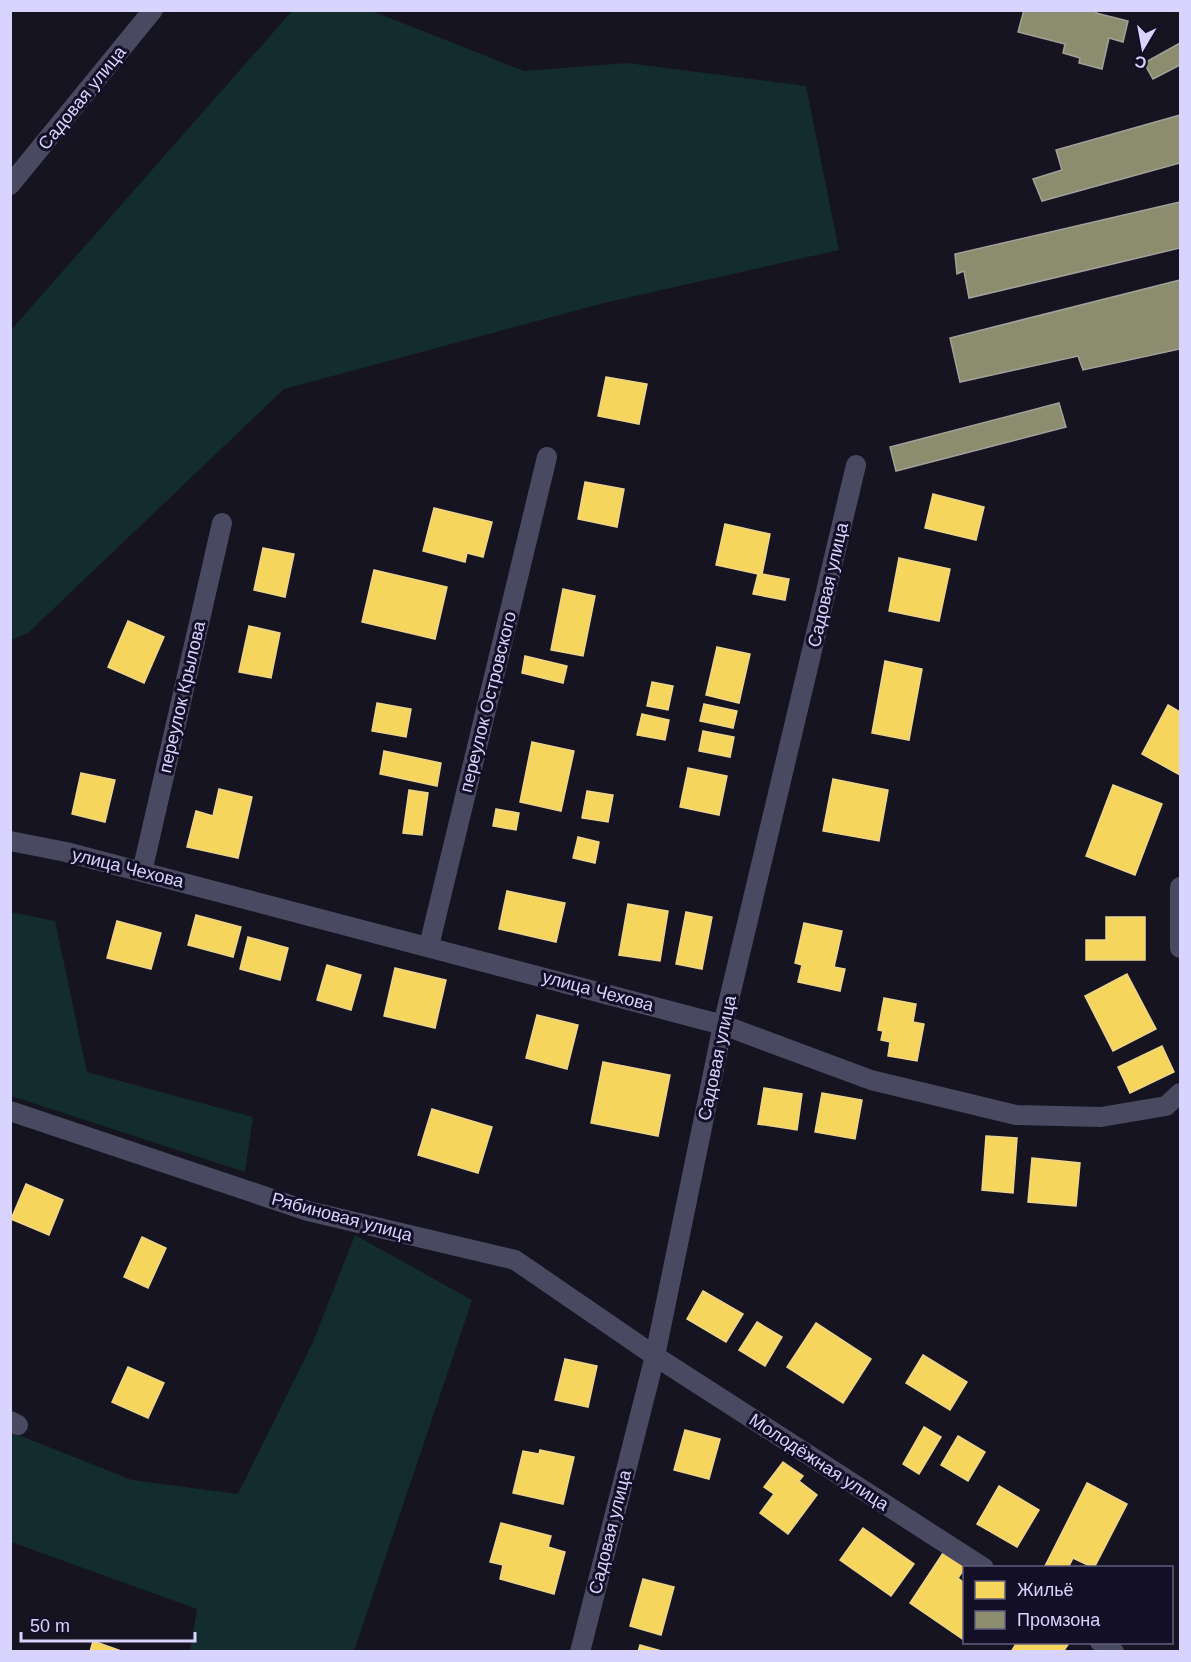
<svg xmlns="http://www.w3.org/2000/svg" width="1191" height="1662" font-family="Arial,sans-serif">
	<style>
		.green { fill: #132c2d }
		.homes { fill: #f6d55c; stroke: #edd58d; stroke-width: 1.5 }
		.industry { fill: #8c8c6e; stroke: #a3a29a; stroke-width: 1.5 }
		.lines { fill: none; stroke-linecap: round; stroke-linejoin: round }
		.street { stroke: #4a4962; stroke-width: 20 }
		.labels { text-anchor: middle; dominant-baseline: central; stroke-width: 6; stroke-linejoin: round; paint-order: stroke }
		.street-label { font-size: 18px; fill: #d9d4ff; stroke: #130f26 }
	</style>
	<rect width="100%" height="100%" fill="#161421"/>
	<g class="green">
		<path d="M292,11H372L524,71L627,63L806,86L839,250L604,303L284,389L28,633L11,640V330Z"/>
		<path d="M11,912L55,921L87,1072L253,1117L245,1172L11,1096Z"/>
		<path d="M355,1235L472,1300L354,1651H190L197,1609L11,1542V1432L132,1480L238,1494L313,1342Z"/>
	</g>
	<g class="homes">
		<path d="M606,377L647,384L639,424L598,416Z"/>
		<path d="M585,482L624,489L617,527L578,519Z"/>
		<path d="M933,494L984,507L976,540L925,528Z"/>
		<path d="M434,508L492,522L483,557L467,553L465,562L423,551Z"/>
		<path d="M725,524L770,534L762,574L789,579L785,600L753,594L758,574L716,565Z"/>
		<path d="M263,548L294,554L285,597L254,590Z"/>
		<path d="M899,558L950,569L939,621L889,611Z"/>
		<path d="M374,570L447,587L435,639L362,622Z"/>
		<path d="M563,589L595,596L583,656L551,650Z"/>
		<path d="M128,621L164,637L144,683L108,667Z"/>
		<path d="M249,626L280,633L271,678L239,672Z"/>
		<path d="M717,647L750,654L739,703L706,695Z"/>
		<path d="M525,656L567,666L563,683L522,673Z"/>
		<path d="M885,661L922,669L909,740L872,733Z"/>
		<path d="M652,682L673,686L668,710L647,706Z"/>
		<path d="M377,703L411,709L406,737L372,731Z"/>
		<path d="M704,704L737,711L733,728L700,721Z"/>
		<path d="M1168,705L1180,712V775L1142,754Z"/>
		<path d="M642,714L669,720L665,740L637,735Z"/>
		<path d="M703,731L734,737L730,757L699,751Z"/>
		<path d="M532,742L574,751L561,811L520,802Z"/>
		<path d="M384,751L441,763L437,786L380,774Z"/>
		<path d="M688,768L727,776L719,815L680,807Z"/>
		<path d="M81,773L115,780L105,822L72,814Z"/>
		<path d="M833,779L888,790L879,841L823,831Z"/>
		<path d="M1113,785L1162,804L1135,875L1086,856Z"/>
		<path d="M219,789L252,797L238,858L187,847L196,811L213,816Z"/>
		<path d="M409,790L428,793L422,835L403,833Z"/>
		<path d="M587,791L613,795L608,822L582,818Z"/>
		<path d="M496,809L519,813L516,830L493,826Z"/>
		<path d="M578,837L599,842L595,863L573,858Z"/>
		<path d="M507,891L565,903L556,942L499,929Z"/>
		<path d="M628,904L668,911L660,961L619,955Z"/>
		<path d="M686,912L712,917L702,969L676,964Z"/>
		<path d="M196,915L241,927L233,957L188,945Z"/>
		<path d="M1106,917H1145V960H1086V940H1106Z"/>
		<path d="M117,921L161,933L151,969L107,958Z"/>
		<path d="M804,923L842,931L834,967L845,969L840,991L798,982L802,965L795,963Z"/>
		<path d="M248,937L288,948L280,980L240,969Z"/>
		<path d="M327,965L361,975L351,1010L317,1000Z"/>
		<path d="M395,968L446,980L435,1028L384,1016Z"/>
		<path d="M1127,974L1156,1029L1113,1051L1085,996Z"/>
		<path d="M884,998L916,1004L913,1022L924,1024L917,1061L888,1056L890,1042L881,1040L883,1031L878,1030Z"/>
		<path d="M537,1015L578,1025L567,1069L526,1058Z"/>
		<path d="M1162,1046L1174,1072L1130,1093L1118,1067Z"/>
		<path d="M603,1062L670,1075L658,1136L591,1123Z"/>
		<path d="M764,1088L802,1094L797,1130L758,1124Z"/>
		<path d="M822,1093L862,1100L855,1139L815,1132Z"/>
		<path d="M432,1109L492,1127L478,1173L418,1155Z"/>
		<path d="M986,1136L1017,1138L1013,1193L982,1190Z"/>
		<path d="M1032,1158L1080,1163L1076,1206L1028,1202Z"/>
		<path d="M26,1184L63,1200L49,1235L11,1219Z"/>
		<path d="M142,1237L166,1248L148,1288L124,1277Z"/>
		<path d="M703,1291L743,1314L726,1342L687,1319Z"/>
		<path d="M757,1322L782,1337L765,1366L739,1350Z"/>
		<path d="M816,1323L871,1359L843,1403L787,1367Z"/>
		<path d="M923,1355L967,1382L950,1410L906,1383Z"/>
		<path d="M565,1359L597,1366L588,1407L555,1400Z"/>
		<path d="M128,1367L164,1383L148,1418L112,1402Z"/>
		<path d="M924,1427L941,1437L919,1474L903,1464Z"/>
		<path d="M685,1430L720,1439L709,1479L674,1470Z"/>
		<path d="M958,1436L985,1452L968,1481L941,1465Z"/>
		<path d="M540,1450L574,1457L563,1504L513,1493L523,1451L539,1454Z"/>
		<path d="M783,1462L803,1476L799,1481L817,1495L788,1534L760,1513L774,1494L764,1487Z"/>
		<path d="M1087,1483L1127,1504L1094,1568L1073,1558L1068,1568H1044Z"/>
		<path d="M999,1486L1039,1510L1017,1547L977,1524Z"/>
		<path d="M501,1523L551,1536L548,1547L565,1552L554,1594L500,1579L503,1565L490,1562Z"/>
		<path d="M863,1528L914,1564L891,1596L840,1560Z"/>
		<path d="M947,1547L969,1562L958,1578L964,1583V1640L910,1603Z"/>
		<path d="M643,1579L674,1587L661,1635L630,1626Z"/>
		<path d="M93,1641L124,1652H90Z"/>
		<path d="M1017,1642H1068L1069,1643L1063,1652H1011Z"/>
		<path d="M640,1645L665,1652H638Z"/>
	</g>
	<g class="industry">
		<path d="M1024,10H1097L1096,13L1128,21L1123,42L1109,38L1102,69L1079,63L1080,58L1063,53L1065,44L1018,32Z"/>
		<path d="M1180,43V65L1153,79L1144,63Z"/>
		<path d="M1180,115V163L1042,201L1033,179L1062,170L1056,150Z"/>
		<path d="M1180,202V248L969,298L964,271L957,274L955,254Z"/>
		<path d="M1180,280V349L1083,370L1078,356L960,382L950,338Z"/>
		<path d="M1059,403L1066,427L896,471L890,447Z"/>
	</g>
	<g class="lines">
		<g class="street">
			<path d="M10,185L153,10"/>
			<path d="M10,841L66,852L723,1025L871,1080L1016,1115L1101,1117L1166,1106L1180,1093"/>
			<path d="M142,872L222,523"/>
			<path d="M1180,887V948"/>
			<path d="M429,946L547,457"/>
			<path d="M10,1111L308,1211L515,1260L655,1356L984,1568"/>
			<path d="M10,1421L18,1425"/>
			<path d="M1100,1642L1114,1652"/>
			<path d="M580,1652L655,1356L723,1025L856,465"/>
		</g>
	</g>
	<g class="labels">
		<g class="street-label">
			<text transform="translate(82 98) rotate(-51)">Садовая улица</text>
			<text transform="translate(828 585) rotate(-77)">Садовая улица</text>
			<text transform="translate(182 697) rotate(-77)">переулок Крылова</text>
			<text transform="translate(488 702) rotate(-76)">переулок Островского</text>
			<text transform="translate(128 868) rotate(14)">улица Чехова</text>
			<text transform="translate(598 991) rotate(15)">улица Чехова</text>
			<text transform="translate(717 1058) rotate(-78)">Садовая улица</text>
			<text transform="translate(342 1217) rotate(15)">Рябиновая улица</text>
			<text transform="translate(819 1462) rotate(33)">Молодёжная улица</text>
			<text transform="translate(610 1532) rotate(-76)">Садовая улица</text>
		</g>
	</g>
	<rect width="1191" height="1662" fill="none" stroke="#d9d4ff" stroke-width="24"/>
	<rect x="963" y="1566" width="210" height="78" fill="#130f26" stroke="#625e7d" stroke-width="1.5"/>
	<rect x="975" y="1581" width="30" height="18" fill="#f6d55c" stroke="#625e7d" stroke-width="1.5"/>
	<text x="1017" y="1596" font-size="18" fill="#d9d4ff">Жильё</text>
	<rect x="975" y="1611" width="30" height="18" fill="#8c8c6e" stroke="#625e7d" stroke-width="1.5"/>
	<text x="1017" y="1626" font-size="18" fill="#d9d4ff">Промзона</text>
	<g transform="translate(1143 48) rotate(190)" stroke="#130f26" stroke-width="4.5" paint-order="stroke">
	<path d="M0-4.5L10 22L0 15L-10 22Z" fill="#d9d4ff"/>
	<text y="-9" font-size="16" font-weight="bold" text-anchor="middle" fill="#d9d4ff">С</text>
	</g>
	<path d="M21 1632v9h174v-9" fill="none" stroke="#d9d4ff" stroke-width="3"/>
	<text x="30" y="1632" font-size="18" fill="#d9d4ff" stroke="#130f26" stroke-width="4.5" paint-order="stroke">50 m</text>
</svg>
